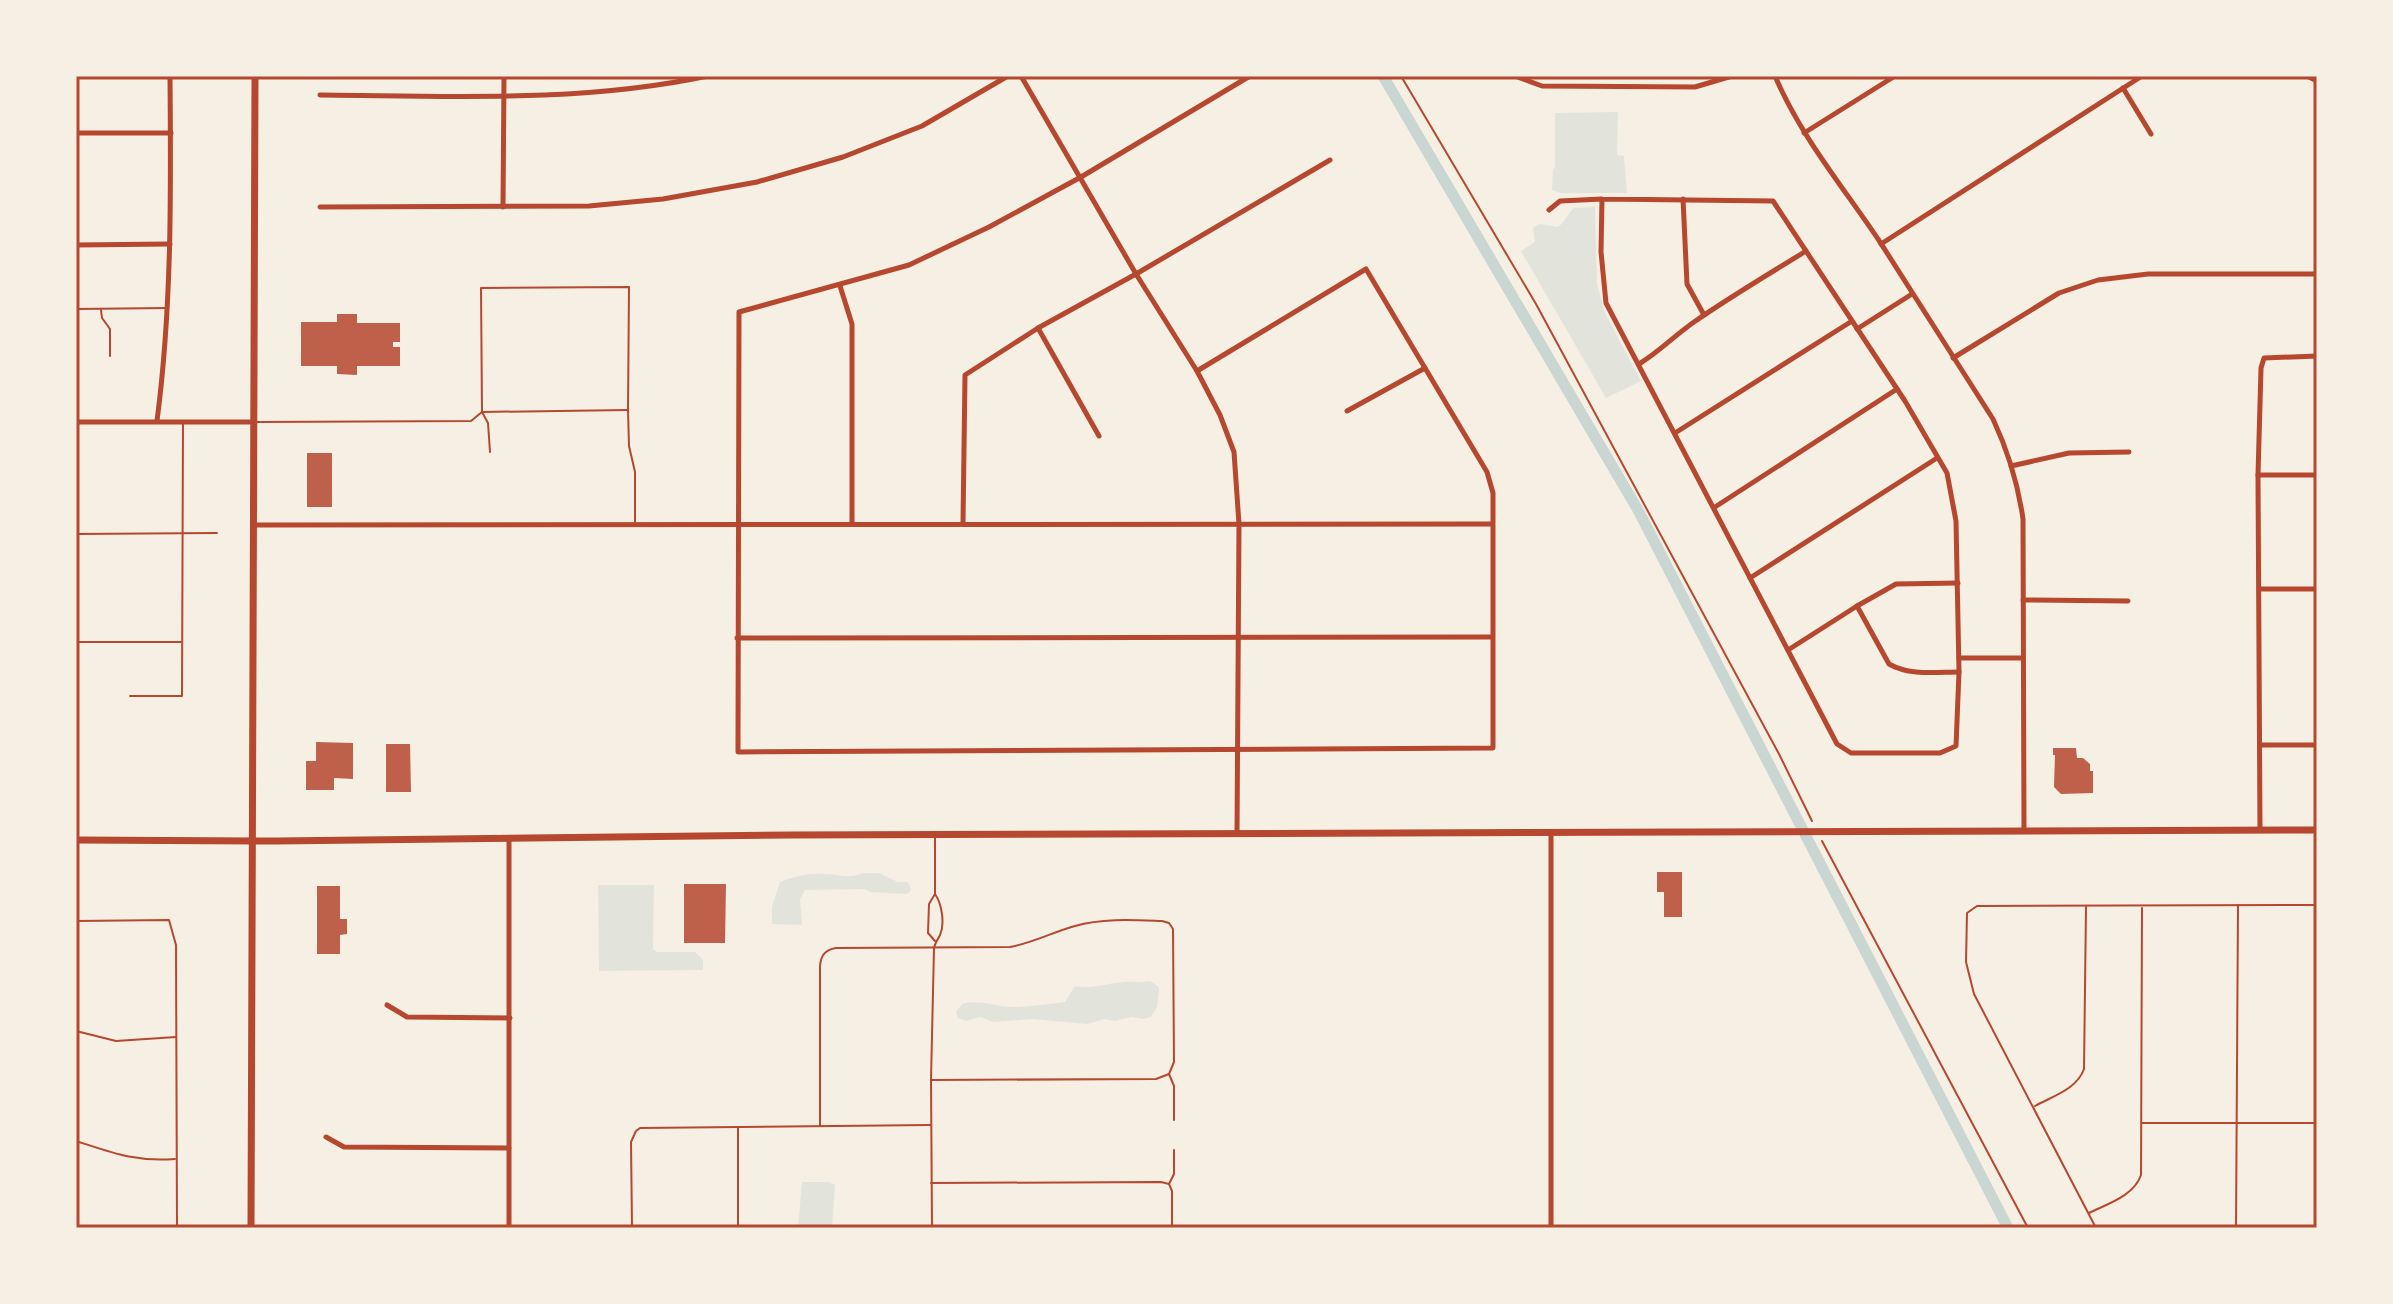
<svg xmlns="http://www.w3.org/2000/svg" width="2393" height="1304" font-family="Arial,sans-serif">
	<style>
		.green { fill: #e2e4dc }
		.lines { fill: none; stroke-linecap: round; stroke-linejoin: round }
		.canal { stroke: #c9d6d2; stroke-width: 11 }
		.building { fill: #bf614a }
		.path { stroke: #b5482f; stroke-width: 2 }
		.service { stroke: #b5482f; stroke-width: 2 }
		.minor { stroke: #b5482f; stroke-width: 5 }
		.secondary { stroke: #b5482f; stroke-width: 7 }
		.neatline { fill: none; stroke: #b5482f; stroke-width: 3 }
	</style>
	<rect width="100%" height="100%" fill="#f6efe4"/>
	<g class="green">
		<path d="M1618,112L1617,155L1624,156L1627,193H1561L1552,190L1553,169L1555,168V113Z"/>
		<path d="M1595,207L1597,284L1605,313L1641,381L1606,398L1521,251L1535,242L1533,228L1539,224L1558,227C1565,222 1567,214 1574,208Z"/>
		<path d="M864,873H879L898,882H908L911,889L909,893L905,894L870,892L865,889L805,890L800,899L802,925L772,924V907L780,882C794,876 811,873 825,874C842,875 847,879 864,873Z"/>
		<path d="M598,885H654L653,949L657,952H695L703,960V970L599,971Z"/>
		<path d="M1150,981L1158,986L1159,990L1157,1007L1151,1017L1143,1019L1131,1017L1115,1021L1104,1019L1088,1024L1031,1019L993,1022L980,1017L966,1021L958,1018L956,1012L962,1004C980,999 996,1007 1013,1007C1031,1007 1048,1004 1065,1002L1075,986C1092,990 1106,983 1123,982C1132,981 1141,983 1150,981Z"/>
		<path d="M802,1182H829L835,1185L832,1228H798Z"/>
	</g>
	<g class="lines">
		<path class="canal" d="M1383,76L1638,510L2008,1228"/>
	</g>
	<g class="building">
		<path d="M337,314H357V323H400V342H393V347H400V366H357V375L337,374V366H301V322H337Z"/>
		<rect x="307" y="453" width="25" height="54"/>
		<path d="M316,742L353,743V779L334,778V790H306V761H316Z"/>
		<path d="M386,744H410L411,792H386Z"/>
		<path d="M2053,748H2076L2077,758H2083L2090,764V771H2093V793L2061,794L2054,787L2055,755H2053Z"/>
		<path d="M1657,872H1682V917H1664V892H1657Z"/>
		<path d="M684,884H726L725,943H684Z"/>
		<path d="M317,886H340V919H347V934L340,935V954H317Z"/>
	</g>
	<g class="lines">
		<g class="path">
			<path d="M1401,76L1536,304L1779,754L1812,821"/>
			<path d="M1822,841L2028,1228"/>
		</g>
		<g class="service">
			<path d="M76,309L167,308"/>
			<path d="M101,310L102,318L110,329V356"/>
			<path d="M257,422L471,421L482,412L627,410"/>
			<path d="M490,452L488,423L482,412L481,288L629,287L628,410L629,446L635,472V524"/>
			<path d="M76,534L217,533"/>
			<path d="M76,642H181"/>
			<path d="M130,696H182L183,422"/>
			<path d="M935,835V894L929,904L928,933L935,941"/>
			<path d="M76,921L169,920L176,945L177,1228"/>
			<path d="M76,1031L116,1041L176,1037"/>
			<path d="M932,1080L1156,1079L1169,1074"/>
			<path d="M2035,1106C2053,1096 2077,1089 2084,1069L2086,907"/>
			<path d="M2142,1123H2317"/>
			<path d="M820,1126V966C821,955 825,950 836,948L1010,947C1033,943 1053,932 1075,926C1103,918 1134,920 1162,921L1169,923L1173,929L1174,1062L1169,1074L1174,1086V1120"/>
			<path d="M738,1127V1228"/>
			<path d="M76,1141C113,1153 135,1162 175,1159"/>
			<path d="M931,1183L1161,1182L1169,1184"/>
			<path d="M2089,1213C2107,1204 2134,1196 2141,1175L2142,908"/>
			<path d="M632,1228L631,1142L636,1131L640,1128L931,1125"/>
			<path d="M932,1228L931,1080L934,948C935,943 938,939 940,935C945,924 942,904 935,894"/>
			<path d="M1172,1228V1191L1169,1184L1174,1174V1150"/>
			<path d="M2096,1228L1974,994L1966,962L1967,913L1977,906L2317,905"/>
			<path d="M2236,1228L2238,905"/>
		</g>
		<g class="minor">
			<path d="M1021,76L1136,274L1197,371L1220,415L1234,452L1239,524L1237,834"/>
			<path d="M1515,76L1542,86L1695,87L1732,76"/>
			<path d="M1775,76C1801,137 1844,188 1880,242C1918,301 1955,360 1993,419C2008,451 2018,484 2023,519L2024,831"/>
			<path d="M2307,76L2317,81"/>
			<path d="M2123,88L2151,134"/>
			<path d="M320,95C450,96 581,103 708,76"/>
			<path d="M2317,127V125"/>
			<path d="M76,133H171"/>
			<path d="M1804,133L1895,76"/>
			<path d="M1683,199L1687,284L1704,315"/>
			<path d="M320,207L589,206L663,199L757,182L843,157L922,126L1008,76"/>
			<path d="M503,207L504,76"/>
			<path d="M1549,210L1560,201L1602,199L1773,201L1905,401L1947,473L1956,521L1959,672L1956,746L1940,753H1851L1837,744L1606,303L1601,252L1602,199"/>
			<path d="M1881,244L2142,76"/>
			<path d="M76,245L170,244"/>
			<path d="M840,286L852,324V524"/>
			<path d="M1038,328L1099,436"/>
			<path d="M1857,329L1912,294"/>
			<path d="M1953,358L2059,293L2098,280L2148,274H2317"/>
			<path d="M1639,364C1659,352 1674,336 1694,322C1730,297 1769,274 1806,251"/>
			<path d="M1197,371L1366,269L1487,472L1493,493V748L738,752L739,312L909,265L989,227L1081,177L1250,76"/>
			<path d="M1347,411L1425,368"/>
			<path d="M157,421C172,306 171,191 170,76"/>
			<path d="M76,422H254"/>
			<path d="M1675,433L1852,321"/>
			<path d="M2011,466L2069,453L2129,452"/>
			<path d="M2258,475H2317"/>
			<path d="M1715,507L1897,389"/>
			<path d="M963,523L965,375L1038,328L1136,274L1330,160"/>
			<path d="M253,525L1492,524"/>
			<path d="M1750,578L1937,458"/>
			<path d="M2259,589H2317"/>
			<path d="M2023,600L2128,601"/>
			<path d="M1857,606L1889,664C1910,676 1936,672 1959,672"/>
			<path d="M737,638L1492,637"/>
			<path d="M1788,650L1857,606L1896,584L1958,583"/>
			<path d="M1959,658H2023"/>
			<path d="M2260,745H2317"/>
			<path d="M2260,830L2258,475L2261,368L2264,358L2317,356"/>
			<path d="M509,838V1228"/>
			<path d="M387,1005L407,1017L510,1018"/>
			<path d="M326,1137L344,1147L509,1148"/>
			<path d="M1551,1228V833"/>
		</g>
		<g class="secondary">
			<path d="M76,840L277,841L792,835L2317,830"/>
			<path d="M251,1228L255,76"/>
		</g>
	</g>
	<rect width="2393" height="1304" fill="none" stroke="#f6efe4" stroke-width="156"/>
	<rect x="78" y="78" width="2237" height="1148" class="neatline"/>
</svg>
